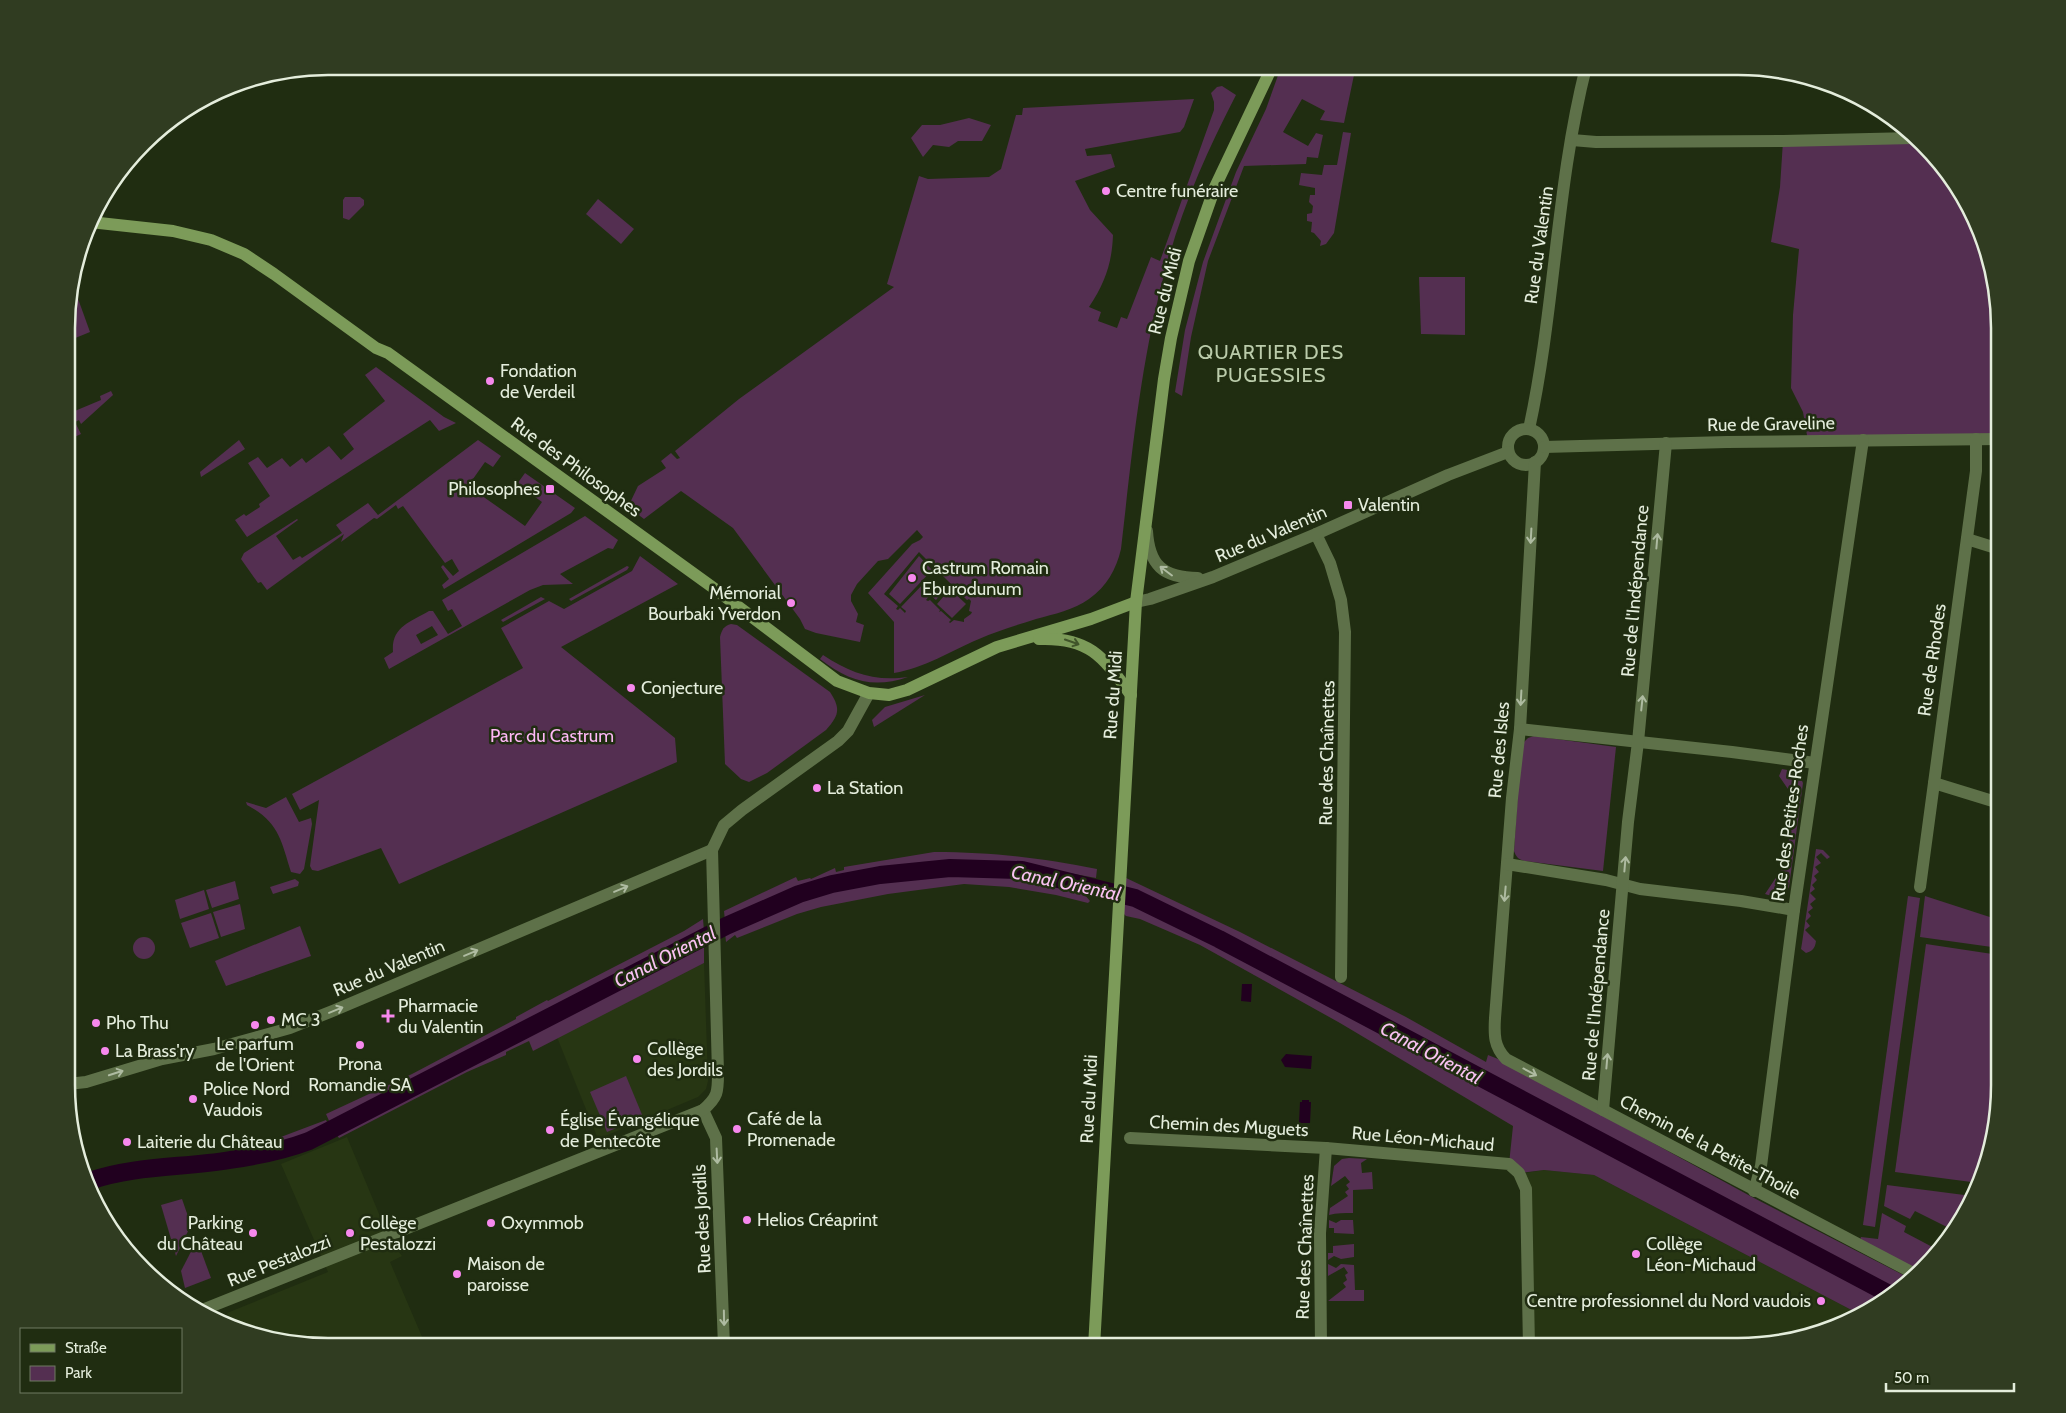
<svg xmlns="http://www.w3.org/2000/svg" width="2066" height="1413" font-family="Cabin,sans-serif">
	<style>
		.built { fill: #273613 }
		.green { fill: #542f51; fill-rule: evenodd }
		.water { fill: #21001f }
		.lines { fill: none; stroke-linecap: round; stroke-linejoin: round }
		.canal { stroke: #21001f; stroke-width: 18 }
		.minor { stroke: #5e7149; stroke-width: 12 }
		.secondary { stroke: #7c9b59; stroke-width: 12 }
		.oneway { stroke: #aebba1 }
		.oneway2 { stroke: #40542a }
		.poi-dot { fill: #f688ed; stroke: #202d11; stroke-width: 2 }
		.labels { text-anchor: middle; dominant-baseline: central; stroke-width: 5; stroke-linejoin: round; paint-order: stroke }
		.poi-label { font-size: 18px; fill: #e4eddc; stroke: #202d11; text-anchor: start }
		.street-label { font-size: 18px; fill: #e4eddc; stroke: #202d11 }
		.park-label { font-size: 18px; fill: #feb8f6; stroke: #202d11 }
		.water-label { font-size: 19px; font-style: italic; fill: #fac2f3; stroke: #202d11 }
		.quarter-label { font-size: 20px; letter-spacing: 1px; fill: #bbccab; stroke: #202d11 }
		.rim { fill: none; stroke: #e4eddc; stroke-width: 2.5 }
	</style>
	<rect width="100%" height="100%" fill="#202d11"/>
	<g class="built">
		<path d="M704,963L708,1081L706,1089L698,1097L598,1139L557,1037Z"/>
		<path d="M347,1137L382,1221L394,1246L402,1256L390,1262L426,1346H311L243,1333L233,1327L227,1313L328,1272L281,1164Z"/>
		<path d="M1544,1170L1594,1175L1861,1315L1854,1320L1806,1338L1739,1347H1529L1519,1174Z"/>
	</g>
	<g class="green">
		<path d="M1281,67H1352L1367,71L1369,67H1398L1393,74L1354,75L1344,123L1320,120L1325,111L1302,99L1283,132L1308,146L1316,133L1323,135L1318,158L1307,157L1306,164L1244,166L1208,261L1191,337L1182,396L1175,392L1185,330L1203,262L1236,172L1266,109Z"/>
		<path d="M1222,86L1236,95C1208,149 1183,205 1167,264C1141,357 1132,454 1121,549C1116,570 1107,586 1089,599C1074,610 1054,614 1036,619C1017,625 997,631 979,639C950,651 925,668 894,673V622L868,593L912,544L920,540L923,537L917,530L888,559L878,561L857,584L851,595V601L858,614L856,622L864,625L860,642L816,633L805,629L800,619L733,528L681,491L644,519L628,507L638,486L666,468L661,461L671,453L677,459L680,458L675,451L739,399L894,287L887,284L919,176L928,179L989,177L1001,169L1016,115H1022L1023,108L1194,99L1184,127L1180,132L1085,149L1087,156L1111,154L1115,167L1075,181L1090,210L1113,235C1112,263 1105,283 1089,307L1101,312L1098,321L1117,328L1121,317L1127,319L1151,257L1160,261L1214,110V102L1211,93L1217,87ZM919,552L967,600L969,599L971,601L969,611L972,612L971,614L964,619V622L954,620L950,623L949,622L951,620L941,611L939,612L940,610L930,600L928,601L926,600L930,595L936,600L940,595L926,581L901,607L906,611L905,613L900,608L898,610L896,609L898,606L884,594Z"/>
		<path d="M969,118L991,125L982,141H958L949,147L933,145L923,157L911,138L922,125H940Z"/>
		<path d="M1343,132L1351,133L1334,233L1326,244L1320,246L1321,241L1314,233L1311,232L1312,222L1307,221V214L1312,213L1313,206L1309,202L1310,195H1315V188L1299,185L1301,173L1322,175L1324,165H1337Z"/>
		<path d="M1913,138L1965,197L1991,260L1999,311V439L1808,441L1803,412L1791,388L1793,315L1799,249L1771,242L1780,187L1783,141Z"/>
		<path d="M345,197H360L364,200V205L349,220L343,218V200Z"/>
		<path d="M598,199L634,229L621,244L586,214Z"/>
		<path d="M1419,277H1465V335L1421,334Z"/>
		<path d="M72,282L90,332L68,341V294Z"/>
		<path d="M376,367L444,417L456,423L439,431L430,420L247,537L235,520L244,514L246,516L260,507L259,504L270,496L248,463L258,457L267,468L282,458L290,467L302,458L306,463L329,446L341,460L354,449L343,434L385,401L365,375Z"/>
		<path d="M111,391L113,395L81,424L79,420L75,422L81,434L68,440V425L74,422L70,413L101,400L100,396Z"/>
		<path d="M239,440L245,449L201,477L200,472Z"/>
		<path d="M478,440L501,456L493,467L485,462L468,486L525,526L542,502L517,484L525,473L575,508L571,513L444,589L442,585L449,579L441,567L443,565L453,576L459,571L452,559L445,563L403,506L398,509L396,505L377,519L374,518L341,542L344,534L267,590L261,582L258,583L241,559L244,553L297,519L298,520L276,536L293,560L300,556L302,558L342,533L336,525L368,503L378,515Z"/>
		<path d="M585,516L618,540L613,549L608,548L560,574L573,584L543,585L530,590L389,669L384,658L393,652C391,627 410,622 429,611H433L448,634L462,626L452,609L448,611L442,600ZM432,626L438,635L421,644L416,635Z"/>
		<path d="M640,556L678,584L561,647L675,738L677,762L399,884L381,848L318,871L312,870L310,866L319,800L300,810L292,794L523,668L501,628L549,601L564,609L632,571Z"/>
		<path d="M919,556L932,570L900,604L889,594Z"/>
		<path d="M627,566L629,567L627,570L571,601L569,599Z"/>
		<path d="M950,589L966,604L952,618L937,604Z"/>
		<path d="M541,597L545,599L503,622L501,620Z"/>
		<path d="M731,624L737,625L830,692C841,709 839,715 826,730L767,773L749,782L741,779L725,764L720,637C722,629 724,626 731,624Z"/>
		<path d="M823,655C850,673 875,682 908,677C873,689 848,681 820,659Z"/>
		<path d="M925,695L874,727L872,720L885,707Z"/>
		<path d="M1534,736L1616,747L1603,871L1525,861C1519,860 1516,857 1514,851L1521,745L1528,738Z"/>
		<path d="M1782,769L1798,772L1803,783L1789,887L1785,894L1778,898L1765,894L1785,864L1796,796L1792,795L1779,776Z"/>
		<path d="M286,797L299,822L311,818L312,824L304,869L300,874L291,872C281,840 279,822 247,805L246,802L266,808Z"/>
		<path d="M1816,849L1823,850L1830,857L1827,859L1821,853L1816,857L1821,863L1815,867L1819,872L1814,876L1817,880L1812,885L1815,889L1810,893L1816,899L1810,904L1813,908L1808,912L1811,916L1806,921L1810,926L1805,930L1816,941C1815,949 1812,951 1806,953L1801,949L1802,943Z"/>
		<path d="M934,852C993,852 1040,858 1097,869L1096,878L1026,865L978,861L922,862L917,865C896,868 873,869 852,874C809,883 767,900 728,918L725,921L724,911L796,877L798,881L810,878L811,879L835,868L836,872L844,870V867Z"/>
		<path d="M971,873C1010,875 1047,880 1085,889L1084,894L1090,901L1088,903L1056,895L1009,887L964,884L888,894L821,907L797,914L737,938L735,935L726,942L725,933C758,915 801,896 839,888C865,882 891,879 918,876L924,878L930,874Z"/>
		<path d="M1124,877L1240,932L1406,1017L1486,1062L1488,1055L1503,1061L1752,1197L1913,1280L1861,1315L1594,1175L1544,1170L1519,1173L1509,1164L1513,1126L1340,1023L1200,945L1140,919L1126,916L1121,911Z"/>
		<path d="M295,879L299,882L298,886L273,894L270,887Z"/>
		<path d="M235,881L239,899L212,908L206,890Z"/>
		<path d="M204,890L209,909L180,919L175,900Z"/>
		<path d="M1908,896L1920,898L1875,1227L1863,1225Z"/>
		<path d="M1925,896L1999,920V948L1920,937Z"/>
		<path d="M240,904L245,929L221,937L213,912Z"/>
		<path d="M211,913L219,938L190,948L181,923Z"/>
		<path d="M703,919L704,931L330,1123L326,1114L412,1074L516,1019V1017L547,1000L548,1001L684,931Z"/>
		<path d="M300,926L311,956L226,986L215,961Z"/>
		<circle cx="144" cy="948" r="11"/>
		<path d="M704,942V963L533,1051L529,1041L506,1052V1055L467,1072L339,1138L335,1132Z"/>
		<path d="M1926,944L1999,955V1102L1986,1170L1979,1183L1895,1172Z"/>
		<path d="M626,1076L643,1117L607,1132L590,1092Z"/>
		<path d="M326,1120L328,1124L298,1139L254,1152L257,1146Z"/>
		<path d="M1349,1158L1367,1159L1361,1163L1362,1173L1372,1172L1373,1189L1353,1190V1213C1344,1213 1337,1213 1329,1215L1330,1208L1348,1196L1345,1192L1349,1189L1346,1185L1350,1182L1345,1176L1331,1186L1334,1166L1342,1159Z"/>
		<path d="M1887,1185L1972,1196L1953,1230L1915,1211L1910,1219L1884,1206Z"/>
		<path d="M182,1199L191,1225L176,1256L161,1205Z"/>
		<path d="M1882,1213L1906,1226L1904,1232L1940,1251L1920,1272L1860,1241L1861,1237L1878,1239Z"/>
		<path d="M1329,1220L1336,1223L1341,1220H1353L1354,1234L1334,1233V1228H1329Z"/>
		<path d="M197,1240L211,1278L185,1288L181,1271Z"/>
		<path d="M1354,1244V1257L1341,1259L1334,1256L1328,1260V1253H1333V1246Z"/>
		<path d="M1328,1264L1336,1268L1341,1264L1354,1265L1355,1290H1364V1301H1328L1346,1287L1343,1283L1347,1280L1345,1275L1348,1273L1344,1267L1328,1276Z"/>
	</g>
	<g class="water">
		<path d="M1242,984H1252L1251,1002L1241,1001Z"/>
		<path d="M1286,1054L1312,1056L1311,1069L1285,1067L1281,1060Z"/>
		<path d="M1302,1100H1309V1102H1311L1310,1123H1299L1300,1102H1302Z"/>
	</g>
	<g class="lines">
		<path class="canal" d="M89,1181C136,1165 183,1168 230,1160C257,1156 285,1150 309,1141L726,926L799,894L832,884L880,875L950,868L1022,870L1135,898L1219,939L1891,1295"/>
		<g class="minor">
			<path d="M1572,140L1596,142L1783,141L1913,138"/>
			<path d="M1529,429C1555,310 1556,185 1586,67"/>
			<circle cx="1526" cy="447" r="18"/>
			<path d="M1544,447L1727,442L1999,439"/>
			<path d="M1535,462L1520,729L1512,798L1495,1018C1494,1035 1494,1047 1506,1059L1917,1275"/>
			<path d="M1147,531C1149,565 1163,578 1198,578"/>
			<path d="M1316,534L1330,563L1341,600L1345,632L1341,977"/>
			<path d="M1967,539L1999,549"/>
			<path d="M1136,602L1150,599L1213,577L1316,534L1448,475L1508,452"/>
			<path d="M1520,729L1732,752L1815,763"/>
			<path d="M1934,783L1999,803"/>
			<path d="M1507,864L1606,880L1640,889L1741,901L1794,910"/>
			<path d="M1920,887L1976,471V439"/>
			<path d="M68,1084L86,1082L162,1059L214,1049L290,1028L335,1010L712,850"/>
			<path d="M703,1110L716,1138L724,1346"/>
			<path d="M1603,1110L1628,822L1638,742L1666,443"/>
			<path d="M1130,1138L1326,1148L1509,1164L1519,1173L1526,1189L1529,1347"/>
			<path d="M1754,1191L1761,1166L1794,910L1863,440"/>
			<path d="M202,1310L703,1110C718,1097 718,1092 718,1073L712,850L724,825L742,810L838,741L848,731L869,693"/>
			<path d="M1321,1347L1320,1233L1326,1148"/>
		</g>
		<g class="secondary">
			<path d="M90,222L173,231L211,240L244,254L274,274L376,348L388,353L715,589L837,681L869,693L889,695L907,690L997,647L1091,619L1136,602"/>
			<path d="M1039,639C1090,637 1103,657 1131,695"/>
			<path d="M1094,1347L1136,602L1164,379L1171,338L1189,261L1215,187L1272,67"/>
		</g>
	</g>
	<defs><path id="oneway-shaft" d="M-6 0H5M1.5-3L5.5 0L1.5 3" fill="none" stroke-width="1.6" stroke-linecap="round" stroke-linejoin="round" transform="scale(1.25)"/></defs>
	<g class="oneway">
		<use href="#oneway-shaft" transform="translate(1531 536) rotate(93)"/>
		<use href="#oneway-shaft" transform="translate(1657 541) rotate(-85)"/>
		<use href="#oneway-shaft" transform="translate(1166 571) rotate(-143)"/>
		<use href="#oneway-shaft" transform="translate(1521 698) rotate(93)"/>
		<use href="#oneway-shaft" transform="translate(1642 703) rotate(-84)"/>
		<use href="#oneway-shaft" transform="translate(1625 864) rotate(-85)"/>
		<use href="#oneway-shaft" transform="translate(621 889) rotate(-23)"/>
		<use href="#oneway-shaft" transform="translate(1505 894) rotate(95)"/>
		<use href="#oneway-shaft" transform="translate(471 953) rotate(-23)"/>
		<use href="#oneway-shaft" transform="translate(336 1010) rotate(-22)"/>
		<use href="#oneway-shaft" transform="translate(1607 1061) rotate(-85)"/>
		<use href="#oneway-shaft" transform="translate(1530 1072) rotate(28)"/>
		<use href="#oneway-shaft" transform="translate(116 1073) rotate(-18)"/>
		<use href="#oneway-shaft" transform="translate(717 1156) rotate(87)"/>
		<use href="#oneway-shaft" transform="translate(724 1318) rotate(89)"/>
	</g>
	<use class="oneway2" href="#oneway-shaft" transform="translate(1072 642) rotate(19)"/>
	<g class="poi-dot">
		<circle cx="1106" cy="191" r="5"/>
		<circle cx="490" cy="381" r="5"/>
		<rect x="545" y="484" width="10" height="10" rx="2.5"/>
		<rect x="1343" y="500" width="10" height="10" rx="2.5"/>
		<circle cx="912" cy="578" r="5"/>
		<circle cx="791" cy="603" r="5"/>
		<circle cx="631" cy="688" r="5"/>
		<circle cx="817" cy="788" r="5"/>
		<path d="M385.5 1008.5h5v5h5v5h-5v5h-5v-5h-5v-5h5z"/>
		<circle cx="271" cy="1020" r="5"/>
		<circle cx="96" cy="1023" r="5"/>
		<circle cx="255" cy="1025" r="5"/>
		<circle cx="360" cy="1045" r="5"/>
		<circle cx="105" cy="1051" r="5"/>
		<circle cx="637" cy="1059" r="5"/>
		<circle cx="193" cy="1099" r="5"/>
		<circle cx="737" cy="1129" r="5"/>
		<circle cx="550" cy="1130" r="5"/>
		<circle cx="127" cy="1142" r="5"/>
		<circle cx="747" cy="1220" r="5"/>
		<circle cx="491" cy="1223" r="5"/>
		<circle cx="253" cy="1233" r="5"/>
		<circle cx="350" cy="1233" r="5"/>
		<circle cx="1636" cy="1254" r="5"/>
		<circle cx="457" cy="1274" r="5"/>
		<circle cx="1821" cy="1301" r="5"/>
	</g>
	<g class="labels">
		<g class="poi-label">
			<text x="1116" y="191">Centre funéraire</text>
			<text x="500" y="371">Fondation<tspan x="500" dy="21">de Verdeil</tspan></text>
			<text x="540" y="489" text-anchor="end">Philosophes</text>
			<text x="1358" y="505">Valentin</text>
			<text x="922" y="568">Castrum Romain<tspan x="922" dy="21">Eburodunum</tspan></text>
			<text x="781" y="593" text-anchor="end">Mémorial<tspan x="781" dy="21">Bourbaki Yverdon</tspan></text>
			<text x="641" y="688">Conjecture</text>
			<text x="827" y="788">La Station</text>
			<text x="398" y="1006">Pharmacie<tspan x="398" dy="21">du Valentin</tspan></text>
			<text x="281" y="1020">MC 3</text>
			<text x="106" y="1023">Pho Thu</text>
			<text x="255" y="1044" text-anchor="middle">Le parfum<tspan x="255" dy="21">de l'Orient</tspan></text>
			<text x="647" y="1049">Collège<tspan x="647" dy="21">des Jordils</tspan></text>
			<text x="115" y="1051">La Brass'ry</text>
			<text x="360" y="1064" text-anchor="middle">Prona<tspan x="360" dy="21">Romandie SA</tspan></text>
			<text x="203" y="1089">Police Nord<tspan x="203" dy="21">Vaudois</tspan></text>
			<text x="747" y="1119">Café de la<tspan x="747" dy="21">Promenade</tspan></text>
			<text x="560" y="1120">Église Évangélique<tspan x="560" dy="21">de Pentecôte</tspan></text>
			<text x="137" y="1142">Laiterie du Château</text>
			<text x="757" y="1220">Helios Créaprint</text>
			<text x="243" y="1223" text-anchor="end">Parking<tspan x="243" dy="21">du Château</tspan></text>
			<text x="360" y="1223">Collège<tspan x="360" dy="21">Pestalozzi</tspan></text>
			<text x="501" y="1223">Oxymmob</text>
			<text x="1646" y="1244">Collège<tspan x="1646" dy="21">Léon-Michaud</tspan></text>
			<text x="467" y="1264">Maison de<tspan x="467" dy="21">paroisse</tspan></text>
			<text x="1811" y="1301" text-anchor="end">Centre professionnel du Nord vaudois</text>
		</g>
		<g class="street-label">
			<text transform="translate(1539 245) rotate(-82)">Rue du Valentin</text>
			<text transform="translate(1165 291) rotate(-76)">Rue du Midi</text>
			<text transform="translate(1771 424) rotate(-1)">Rue de Graveline</text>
			<text transform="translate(576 467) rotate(36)">Rue des Philosophes</text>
			<text transform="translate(1271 534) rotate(-23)">Rue du Valentin</text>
			<text transform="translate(1635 591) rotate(-85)">Rue de l'Indépendance</text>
			<text transform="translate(1932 660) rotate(-82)">Rue de Rhodes</text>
			<text transform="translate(1113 695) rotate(-86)">Rue du Midi</text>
			<text transform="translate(1499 750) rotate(-85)">Rue des Isles</text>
			<text transform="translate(1327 753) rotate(-89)">Rue des Chaînettes</text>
			<text transform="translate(1790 813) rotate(-82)">Rue des Petites-Roches</text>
			<text transform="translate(389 968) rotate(-23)">Rue du Valentin</text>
			<text transform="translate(1596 995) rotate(-85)">Rue de l'Indépendance</text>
			<text transform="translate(1089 1099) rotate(-87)">Rue du Midi</text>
			<text transform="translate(1229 1126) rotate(3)">Chemin des Muguets</text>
			<text transform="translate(1423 1139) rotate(5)">Rue Léon-Michaud</text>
			<text transform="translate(1710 1147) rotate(28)">Chemin de la Petite-Thoile</text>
			<text transform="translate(702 1219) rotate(-93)">Rue des Jordils</text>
			<text transform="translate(1305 1247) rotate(-88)">Rue des Chaînettes</text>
			<text transform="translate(279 1261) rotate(-22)">Rue Pestalozzi</text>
		</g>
		<g class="park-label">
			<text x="552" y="736">Parc du Castrum</text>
		</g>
		<g class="water-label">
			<text transform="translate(1066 883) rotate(12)">Canal Oriental</text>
			<text transform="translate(665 957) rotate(-27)">Canal Oriental</text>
			<text transform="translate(1431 1053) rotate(28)">Canal Oriental</text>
		</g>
		<g class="quarter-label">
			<text x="1271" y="352">QUARTIER DES<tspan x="1271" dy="23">PUGESSIES</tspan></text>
		</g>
	</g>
	<path d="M0 0H2066V1413H0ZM328 75H1738A253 253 0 0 1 1991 328V1085A253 253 0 0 1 1738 1338H328A253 253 0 0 1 75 1085V328A253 253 0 0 1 328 75Z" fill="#303c21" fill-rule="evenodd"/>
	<path class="rim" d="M328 75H1738A253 253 0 0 1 1991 328V1085A253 253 0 0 1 1738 1338H328A253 253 0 0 1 75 1085V328A253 253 0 0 1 328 75Z"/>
	<rect x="20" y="1328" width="162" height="65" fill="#202d11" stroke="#6e7a62"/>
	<rect x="30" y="1344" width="25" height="8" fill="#7c9b59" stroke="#6e7a62"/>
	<text x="65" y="1353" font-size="15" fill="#e4eddc">Straße</text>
	<rect x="30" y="1366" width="25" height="15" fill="#542f51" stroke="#6e7a62"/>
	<text x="65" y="1378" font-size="15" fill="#e4eddc">Park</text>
	<path d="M1886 1383v8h128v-8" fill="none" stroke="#e4eddc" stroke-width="2.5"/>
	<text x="1894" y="1383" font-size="15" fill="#e4eddc" stroke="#202d11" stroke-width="4" paint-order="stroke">50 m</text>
</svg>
